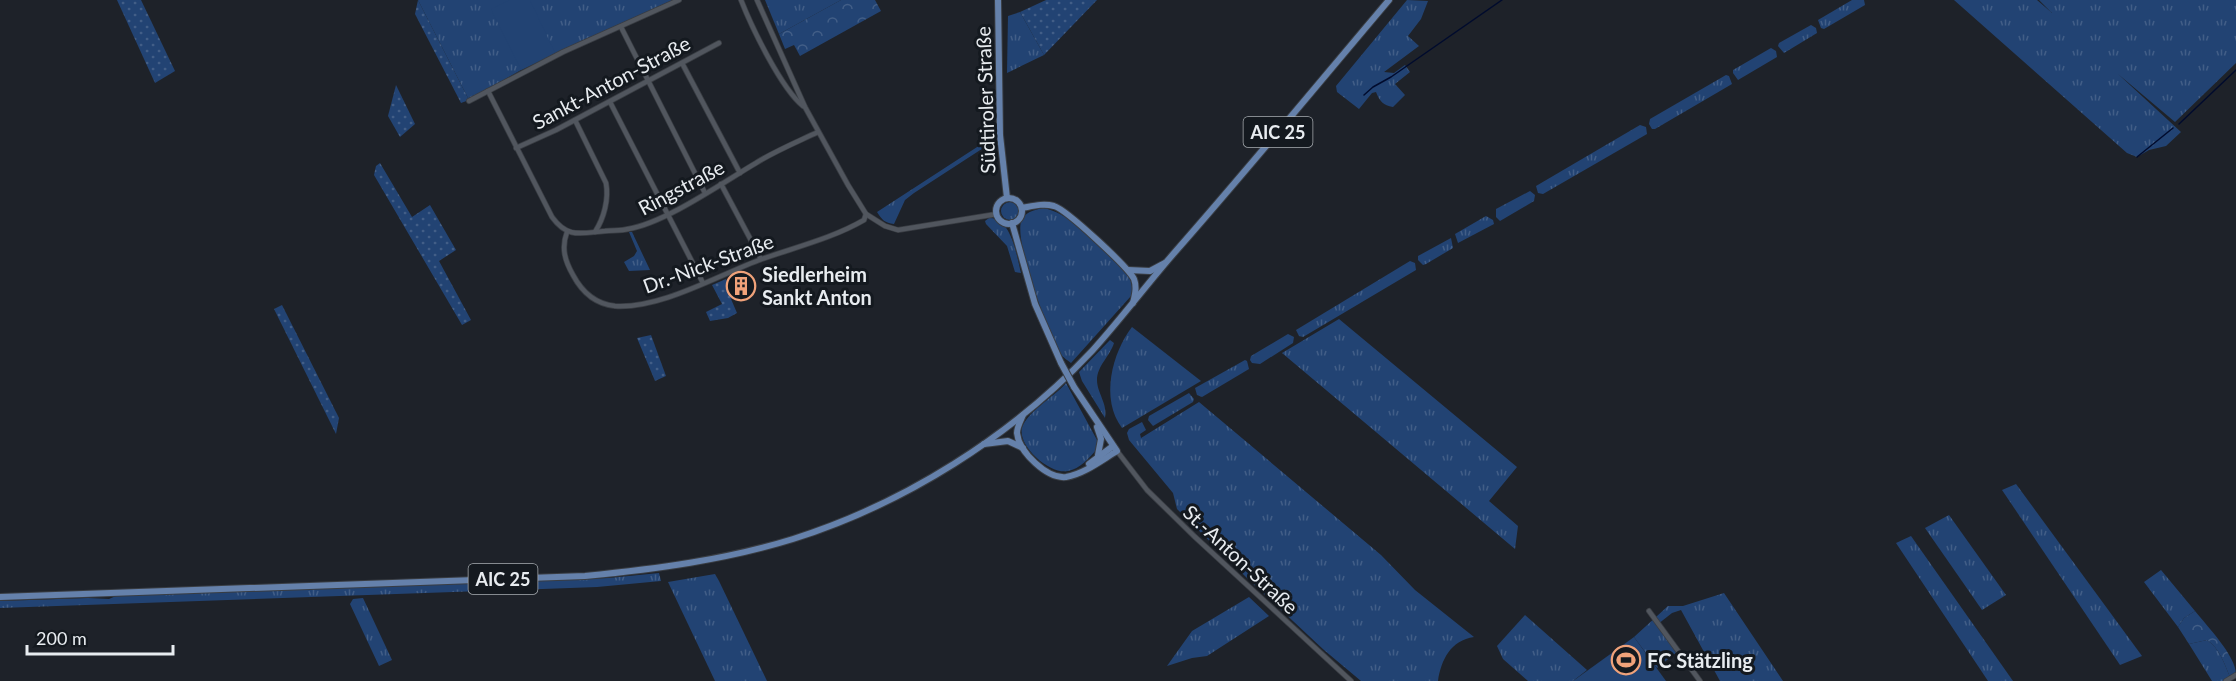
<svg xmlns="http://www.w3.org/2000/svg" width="2236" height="681" font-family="Lato,sans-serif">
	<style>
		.grass { fill: url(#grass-tufts) }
		.forest { fill: url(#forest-crowns) }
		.park { fill: url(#park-dots) }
		.pitch { fill: #224373 }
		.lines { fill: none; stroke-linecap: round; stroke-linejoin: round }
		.stream { stroke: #000b2d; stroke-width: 1.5 }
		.minor-casing { stroke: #393d43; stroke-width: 6 }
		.major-casing { stroke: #393d43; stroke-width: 8 }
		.minor { stroke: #51565e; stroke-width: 4.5 }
		.major { stroke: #6581ab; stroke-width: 6 }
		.major-bridge-casing { stroke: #393d43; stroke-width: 8; stroke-linecap: butt }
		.major-bridge { stroke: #6581ab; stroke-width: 6 }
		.labels { text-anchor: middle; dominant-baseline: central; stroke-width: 6; stroke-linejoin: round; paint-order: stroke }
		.shield { fill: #14191f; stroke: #a8adb1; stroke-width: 1.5 }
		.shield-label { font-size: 18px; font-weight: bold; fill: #e8ecf0 }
		.street-label { font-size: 20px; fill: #e8ecf0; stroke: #14191f }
		.poi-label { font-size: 20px; font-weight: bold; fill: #e8ecf0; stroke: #14191f; text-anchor: start }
	</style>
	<defs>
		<pattern id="grass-tufts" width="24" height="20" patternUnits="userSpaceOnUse" patternTransform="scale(1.5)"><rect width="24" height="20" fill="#224373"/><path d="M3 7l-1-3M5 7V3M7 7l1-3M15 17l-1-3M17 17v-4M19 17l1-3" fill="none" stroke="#425e87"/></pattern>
		<pattern id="forest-crowns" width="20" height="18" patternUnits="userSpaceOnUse" patternTransform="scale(1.5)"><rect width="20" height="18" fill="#224373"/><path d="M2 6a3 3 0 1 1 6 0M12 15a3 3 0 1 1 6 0" fill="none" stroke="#425e87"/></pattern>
		<pattern id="park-dots" width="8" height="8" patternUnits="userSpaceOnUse" patternTransform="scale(1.5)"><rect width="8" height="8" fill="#224373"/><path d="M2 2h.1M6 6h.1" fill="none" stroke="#425e87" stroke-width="1.8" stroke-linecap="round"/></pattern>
	</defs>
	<rect width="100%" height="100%" fill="#1e2229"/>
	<g class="grass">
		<path d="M418,0H673L521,70L469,100Z"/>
		<path d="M765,0H841L779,34Z"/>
		<path d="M1407,0L1428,1L1421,19L1408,36L1419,46L1384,72L1394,73L1405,65L1410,72L1395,84L1405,95L1393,107C1383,105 1380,102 1376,92L1372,93L1359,109L1337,92L1336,86Z"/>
		<path d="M1852,0H1864L1865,5L1824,29L1821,28L1818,20Z"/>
		<path d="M1954,0H2037L2052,13L2039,0H2236V63L2175,122L2118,74L2181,132L2166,146L2149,150L2137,157L2127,153Z"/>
		<path d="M1020,12L1044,55L1007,73L1008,16Z"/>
		<path d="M1811,25L1816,28L1817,33L1784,53L1778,46L1779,43Z"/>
		<path d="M1771,48L1776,51L1777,57L1738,80L1733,73V70Z"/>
		<path d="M1726,75L1729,76L1732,84L1655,129H1652L1649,124L1650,119Z"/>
		<path d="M1640,125L1646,127L1647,134L1543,194L1538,193L1536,186Z"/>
		<path d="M991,138V143L914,193L905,200L894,224C885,223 882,220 877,212Z"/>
		<path d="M1530,191L1535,195L1534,201L1500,221L1496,217V209Z"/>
		<circle cx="1010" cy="211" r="9"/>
		<path d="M1043,208C1073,213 1103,250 1125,270C1131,279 1134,286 1131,296L1071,363C1068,360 1063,358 1061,354C1048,334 1015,244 1021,222C1024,212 1034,210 1043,208Z"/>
		<path d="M1486,216L1493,220L1494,224L1458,243L1455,234Z"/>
		<path d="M989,218C1012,217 1017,258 1021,273L1015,272L1007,246L986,224L985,221Z"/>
		<path d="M629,232H632L650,270L629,271L624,262L634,256L637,251Z"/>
		<path d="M1451,238L1453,248L1426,264L1423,265L1418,260V256Z"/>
		<path d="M1410,261L1415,263L1416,270L1303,337L1299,336L1296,330Z"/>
		<path d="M1339,319L1517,467L1489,501L1518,526L1515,549L1282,353Z"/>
		<path d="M1132,327L1201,381L1122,428C1100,399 1112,353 1132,327Z"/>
		<path d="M1288,334L1294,337L1293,343L1260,364L1252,363L1250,360L1251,356Z"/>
		<path d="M1110,340L1114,343C1110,356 1097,366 1097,380C1097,393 1108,404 1105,418L1082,381L1079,372Z"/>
		<path d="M1245,360L1247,361L1249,369L1202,397L1197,395L1195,388Z"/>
		<path d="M1066,383L1097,440V449C1089,458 1080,469 1068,471C1049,475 1014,443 1023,425C1030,410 1055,396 1066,383Z"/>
		<path d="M1189,393L1194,399L1193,402L1153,426L1148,420L1149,416Z"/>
		<path d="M1199,402L1381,555L1415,590L1474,637C1451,640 1441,660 1438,681H1361L1324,650L1249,580L1177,509L1173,493L1129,440L1127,433L1129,429L1142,422L1146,430L1140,434L1141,438Z"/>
		<path d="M2016,484L2142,656L2120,665L2002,490Z"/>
		<path d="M1949,515L2006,595L1982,610L1925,528Z"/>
		<path d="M1911,536L2013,681H1988L1896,543Z"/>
		<path d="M2161,570L2195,611L2184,618L2178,627L2144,582Z"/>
		<path d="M659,573L661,581L597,587L0,608V601L88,598L109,599L116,596L609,578Z"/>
		<path d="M715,574L719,581L767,681H715L668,582Z"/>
		<path d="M1724,593L1783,681H1720L1681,610L1672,613L1658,624L1677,652L1657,668L1634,637L1668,606H1683Z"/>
		<path d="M1249,597L1269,616L1207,656L1192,658L1167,666L1192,631Z"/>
		<path d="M363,598L392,660L379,666L350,604L353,599Z"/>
		<path d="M1525,615L1587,670L1573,681H1528L1503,659L1497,646Z"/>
		<path d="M2207,640C2220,649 2224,663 2230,677L2223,681H2212L2189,644Z"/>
	</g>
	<g class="forest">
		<path d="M841,0H875L881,11L800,56L794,45L785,49L779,34Z"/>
		<path d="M2195,611C2207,626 2236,656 2236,674L2230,677C2224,663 2220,649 2207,640L2189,644L2178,627L2184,618Z"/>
	</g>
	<g class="park">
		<path d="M117,0H141L175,71L155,83Z"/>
		<path d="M418,0L469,100L461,103L415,14Z"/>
		<path d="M1046,0H1097L1044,55L1020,12Z"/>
		<path d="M396,85L415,124L400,137L388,116Z"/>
		<path d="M380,163L412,217L430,205L456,250L439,261L471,320L462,325L374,175L376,166Z"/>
		<path d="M726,279L735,297L731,299L737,313L728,318L710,321L706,312L722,304L712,285Z"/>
		<path d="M282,305L339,418L336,434L274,309Z"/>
		<path d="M651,335L666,376L655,381L637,338Z"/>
	</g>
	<g class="pitch">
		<path d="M510,0H530L555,53L521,70L491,9Z"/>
		<path d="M1634,637L1666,681H1573Z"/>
	</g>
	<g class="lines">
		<g class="stream">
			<path d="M1364,95L1373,87L1391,77L1502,0"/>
			<path d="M2179,124L2236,70"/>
			<path d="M2137,157L2173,128"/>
		</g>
		<g class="minor-casing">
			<g id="minor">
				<path d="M741,0C752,28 781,88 803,106"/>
				<path d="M757,0L805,107L848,185L866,214L885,226L898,230L997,214"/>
				<path d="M621,27L705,193"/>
				<path d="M682,63L740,173"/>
				<path d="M488,91L552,217C568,239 581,233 605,231C613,230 621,231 628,229C665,223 722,183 756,163C775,151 797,142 818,132"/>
				<path d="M469,101L563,52L679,0"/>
				<path d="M610,102L703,283"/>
				<path d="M575,120L606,183C609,199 604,218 595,232"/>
				<path d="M516,148L556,130L719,43"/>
				<path d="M721,184L761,259"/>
				<path d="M567,232C561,248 565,261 573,275C582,292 595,304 615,306C661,309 718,275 762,259C796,247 833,238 864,220L866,214"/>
				<path d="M1117,451L1147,490L1194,536L1351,681"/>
				<path d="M1649,611L1700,681"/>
				<path d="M2226,681L2236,675"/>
			</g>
		</g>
		<g class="major-casing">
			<g id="major">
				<path d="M998,0L1000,135L1007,198"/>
				<circle cx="1009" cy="211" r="13"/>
				<path d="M1022,208C1033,206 1043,203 1054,206C1067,210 1128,267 1134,279C1137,287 1135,295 1133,303"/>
				<path d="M1012,223L1035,304L1061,363"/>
				<path d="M1128,270L1150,271L1165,263"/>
				<path d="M1023,415C1021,420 1017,427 1017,433C1019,452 1047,479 1066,477C1084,474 1102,460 1117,451L1074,387"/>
				<path d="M1097,427L1101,439L1098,455"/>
				<path d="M984,444L1008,441L1023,448"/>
				<path d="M1089,464L1113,446"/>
				<path d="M0,597L585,576C656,569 725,560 793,539C904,504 1012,436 1092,351C1121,319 1147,284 1175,252C1248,169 1318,84 1389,0"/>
			</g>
		</g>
		<use href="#minor" class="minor"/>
		<use href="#major" class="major"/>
		<g class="major-bridge-casing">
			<path id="major-bridge" d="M1061,363L1074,387"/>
		</g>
		<use href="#major-bridge" class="major-bridge"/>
	</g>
	<defs>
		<g id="building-ring" transform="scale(1.5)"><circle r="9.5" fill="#14191f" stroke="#f0a27a" stroke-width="1.5"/><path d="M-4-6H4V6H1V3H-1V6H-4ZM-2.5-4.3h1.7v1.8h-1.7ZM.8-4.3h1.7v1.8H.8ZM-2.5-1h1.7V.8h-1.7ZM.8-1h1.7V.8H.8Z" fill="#f0a27a"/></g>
		<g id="stadium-ring" transform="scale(1.5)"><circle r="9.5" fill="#14191f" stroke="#f0a27a" stroke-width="1.5"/><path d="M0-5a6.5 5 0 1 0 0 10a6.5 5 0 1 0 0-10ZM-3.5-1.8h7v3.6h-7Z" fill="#f0a27a"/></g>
	</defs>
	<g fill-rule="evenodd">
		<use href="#building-ring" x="741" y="286"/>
		<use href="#stadium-ring" x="1626" y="660"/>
	</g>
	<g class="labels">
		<g class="shield">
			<rect x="1243.5" y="117" width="69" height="30" rx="4.5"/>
			<rect x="468.5" y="564" width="69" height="30" rx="4.5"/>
		</g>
		<g class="shield-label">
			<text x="1278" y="132">AIC 25</text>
			<text x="503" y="579">AIC 25</text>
		</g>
		<g class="street-label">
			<text transform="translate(611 82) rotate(-28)">Sankt-Anton-Straße</text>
			<text transform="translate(985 100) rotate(-92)">Südtiroler Straße</text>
			<text transform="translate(681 187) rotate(-28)">Ringstraße</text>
			<text transform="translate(708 263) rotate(-20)">Dr.-Nick-Straße</text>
			<text transform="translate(1241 559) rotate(43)">St.-Anton-Straße</text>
		</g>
		<g class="poi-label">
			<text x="762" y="274">Siedlerheim<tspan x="762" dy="23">Sankt Anton</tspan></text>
			<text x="1647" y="660">FC Stätzling</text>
		</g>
	</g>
	<path d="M27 645v9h146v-9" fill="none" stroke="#e8ecf0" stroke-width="3"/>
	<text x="36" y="645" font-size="18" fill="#e8ecf0" stroke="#14191f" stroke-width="4.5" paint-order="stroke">200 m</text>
</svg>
